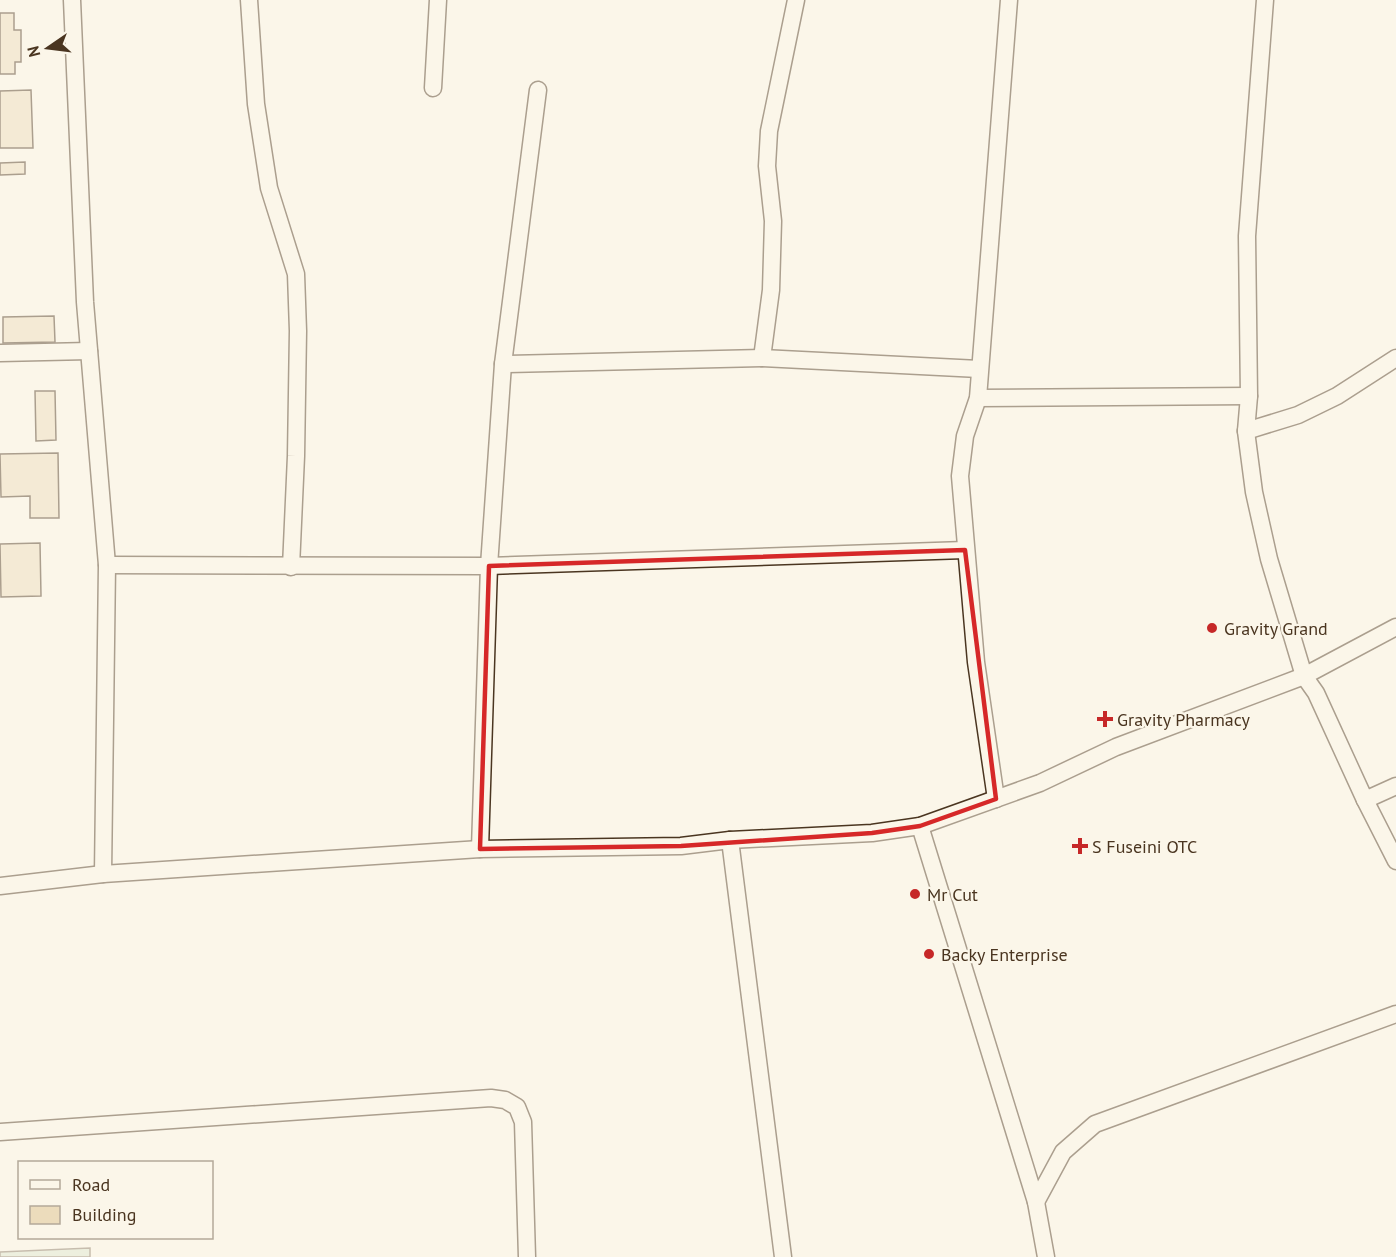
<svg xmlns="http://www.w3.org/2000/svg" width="1396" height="1257" font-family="'PT Sans',sans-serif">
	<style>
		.green { fill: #dce7d0; stroke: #887966; stroke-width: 1.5 }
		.building { fill: #ecdcbc; stroke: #4a3520; stroke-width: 1.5 }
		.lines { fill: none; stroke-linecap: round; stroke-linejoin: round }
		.street-casing { stroke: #4a3520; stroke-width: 19 }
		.street { stroke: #fbf6e9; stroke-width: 16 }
		.marked { fill: none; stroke: #d62828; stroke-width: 4.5; stroke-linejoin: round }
		.poi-dot { fill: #c62828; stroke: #fbf6e9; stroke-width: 2 }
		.labels { text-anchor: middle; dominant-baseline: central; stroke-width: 4.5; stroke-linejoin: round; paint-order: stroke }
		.poi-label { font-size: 18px; fill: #4a3520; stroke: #fbf6e9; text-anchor: start }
	</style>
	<rect width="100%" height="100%" fill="#fbf6e9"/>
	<path class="green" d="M90,1248V1257H0V1252Z"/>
	<g class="building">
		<path d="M0,13H14V30H21V62H15V74H0Z"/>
		<path d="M31,90L33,148H0V91Z"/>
		<path d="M25,162V174L0,175V163Z"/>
		<path d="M54,316L55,342L3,343V317Z"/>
		<path d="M35,391H55L56,440L36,441Z"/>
		<path d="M58,453L59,518H30V496L1,497L0,454Z"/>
		<path d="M40,543L41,596L1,597L0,544Z"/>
	</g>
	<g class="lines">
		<g class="street-casing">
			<g id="street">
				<path d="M72,0L85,302L107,565L103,874"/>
				<path d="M249,0L256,104L269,188L296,274L298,331L296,456L291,567"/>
				<path d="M1265,0L1247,236L1249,396L1246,431L1254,492L1269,559L1304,676L1316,693L1365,800L1396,861"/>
				<path d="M433,88L438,0"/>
				<path d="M0,353L89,351"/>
				<path d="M762,358L771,290L773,221L767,166L769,131L796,0"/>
				<path d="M503,364L762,358L979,369"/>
				<path d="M978,398L1249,396"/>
				<path d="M1246,431L1298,415L1337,396L1396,358"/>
				<path d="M107,565L489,566L965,550"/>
				<path d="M996,799L976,662L960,476L965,436L978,398L1009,0"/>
				<path d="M1365,800L1396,786"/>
				<path d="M920,826L1036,1202L1046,1257"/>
				<path d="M730,840L783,1257"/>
				<path d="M480,849L489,566L503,364L538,90"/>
				<path d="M0,886L103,874L480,849L681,846L730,840L872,833L920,826L1040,783L1116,747L1304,676L1396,627"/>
				<path d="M0,1132L491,1098L505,1100L517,1107L523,1122L527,1257"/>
				<path d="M1036,1202L1063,1152L1095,1124L1396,1014"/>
			</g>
		</g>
		<use href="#street" class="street"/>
	</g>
	<path d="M0 0H1396V1257H0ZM965,550L996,799L920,826L872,833L681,846L480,849L489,566Z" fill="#fbf6e9" fill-opacity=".55" fill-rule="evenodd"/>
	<path class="marked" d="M965,550L996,799L920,826L872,833L681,846L480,849L489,566Z"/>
	<g class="poi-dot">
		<circle cx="1212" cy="628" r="6"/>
		<path d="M1102 710h6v6h6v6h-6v6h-6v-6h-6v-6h6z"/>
		<path d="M1077 837h6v6h6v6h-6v6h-6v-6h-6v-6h6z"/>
		<circle cx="915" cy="894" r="6"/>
		<circle cx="929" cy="954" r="6"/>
	</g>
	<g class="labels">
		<g class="poi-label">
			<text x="1224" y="628">Gravity Grand</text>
			<text x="1117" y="719">Gravity Pharmacy</text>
			<text x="1092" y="846">S Fuseini OTC</text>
			<text x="927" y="894">Mr Cut</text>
			<text x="941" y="954">Backy Enterprise</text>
		</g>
	</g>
	<rect x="18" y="1161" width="195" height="78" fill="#fbf6e9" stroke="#b4a999" stroke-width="1.5"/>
	<rect x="30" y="1180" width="30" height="9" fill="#fbf6e9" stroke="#b4a999" stroke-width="1.5"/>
	<text x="72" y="1191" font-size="18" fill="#4a3520">Road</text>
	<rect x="30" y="1206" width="30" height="18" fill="#ecdcbc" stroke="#b4a999" stroke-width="1.5"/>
	<text x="72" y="1221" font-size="18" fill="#4a3520">Building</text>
	<g transform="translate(48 48) rotate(256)" stroke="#fbf6e9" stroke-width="4.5" paint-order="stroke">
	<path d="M0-4.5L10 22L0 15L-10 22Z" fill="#4a3520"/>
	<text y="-9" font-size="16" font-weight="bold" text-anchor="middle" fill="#4a3520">N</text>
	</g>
</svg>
